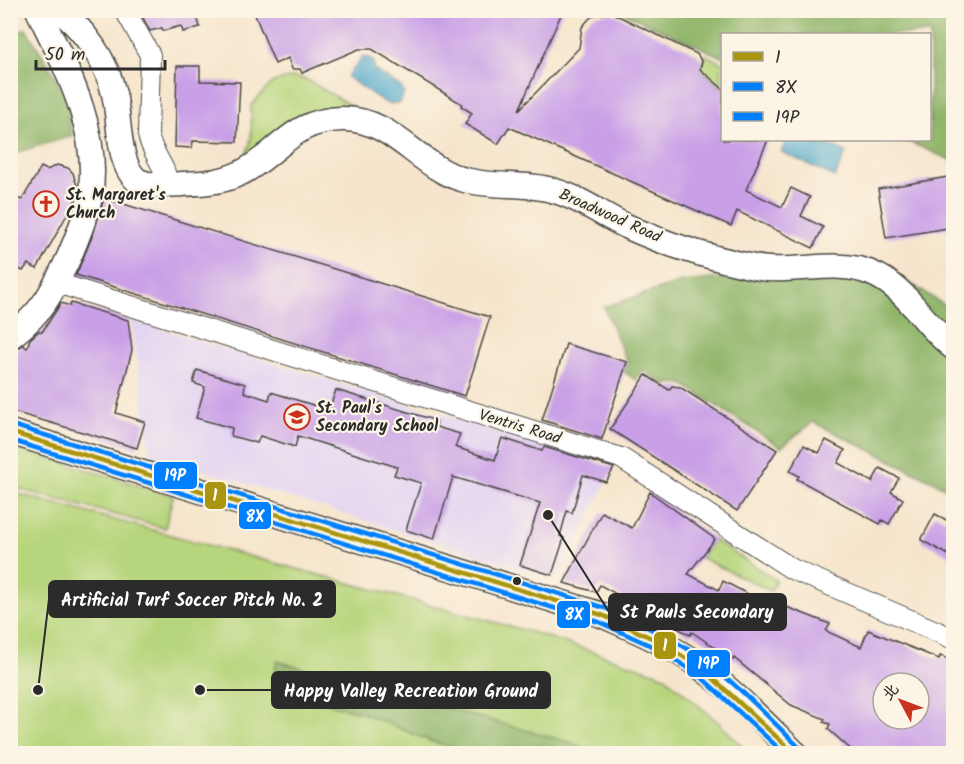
<svg xmlns="http://www.w3.org/2000/svg" width="964" height="764" font-family="Kalam,'LXGW WenKai TC',sans-serif">
	<style>
		.built { fill: #e2d4f3 }
		.green { fill: #b7d57b; stroke: #718053; stroke-width: 1.5 }
		.forest { fill: #91b66b; stroke: #5e704b; stroke-width: 1.5 }
		.water { fill: #4da7cb; stroke: #3c697b; stroke-width: 1.5 }
		.building { fill: #c9a0e7; fill-rule: evenodd }
		.lines { fill: none; stroke-linecap: round; stroke-linejoin: round }
		.minor-casing { stroke: #494743; stroke-width: 22 }
		.tertiary-casing { stroke: #494743; stroke-width: 27 }
		.minor { stroke: #fff; stroke-width: 20 }
		.tertiary { stroke: #fff; stroke-width: 24 }
		.bus-1-casing { stroke: #fcf5e5; stroke-width: 9 }
		.bus-2-casing { stroke: #fcf5e5; stroke-width: 9 }
		.bus-3-casing { stroke: #fcf5e5; stroke-width: 9 }
		.bus-1 { stroke: #aa9511; stroke-width: 4.5 }
		.bus-2 { stroke: #0080ff; stroke-width: 4.5 }
		.bus-3 { stroke: #0080ff; stroke-width: 4.5 }
		.bus-dot { fill: #2b2b2b; stroke: #fcf5e5; stroke-width: 2 }
		.labels { text-anchor: middle; dominant-baseline: central; stroke-width: 4.5; stroke-linejoin: round; paint-order: stroke }
		.poi-label { font-size: 16px; font-weight: bold; fill: #2b2b2b; stroke: #fcf5e5; text-anchor: start }
		.street-label { font-size: 16px; fill: #2b2b2b; stroke: #fcf5e5 }
		.leader { fill: none; stroke: #2b2b2b; stroke-width: 2 }
		.callout-dot { fill: #2b2b2b; stroke: #fcf5e5; stroke-width: 2 }
		.callout { fill: #2b2b2b; stroke: #2b2b2b; stroke-width: 2 }
		.callout-label { font-size: 18px; text-anchor: middle; font-weight: bold; fill: #fff }
		.line-badge { stroke: #fcf5e5; stroke-width: 2 }
		.badge-label { font-size: 16px; text-anchor: middle; font-weight: bold; fill: #fff }
	</style>
	<rect width="100%" height="100%" fill="#fcf5e5"/>
	<filter id="ink" filterUnits="userSpaceOnUse"><feTurbulence type="fractalNoise" baseFrequency=".0167" numOctaves="2"/><feDisplacementMap in="SourceGraphic" scale="12" xChannelSelector="R" yChannelSelector="G"/><feConvolveMatrix kernelMatrix="1 2 1 2 8 2 1 2 1" color-interpolation-filters="sRGB"/></filter>
	<filter id="wash" filterUnits="userSpaceOnUse"><feTurbulence type="fractalNoise" baseFrequency=".008" numOctaves="4" result="noise"/><feDisplacementMap in="SourceGraphic" scale="24" xChannelSelector="R" yChannelSelector="G"/><feGaussianBlur stdDeviation="1.35" result="paint"/><feColorMatrix in="noise" values="0 0 0 0 0 0 0 0 0 0 0 0 0 0 0 0 0 1.4 0 .05"/><feComposite in="paint" operator="in"/></filter>
	<g filter="url(#wash)">
		<rect width="100%" height="100%" fill="#f6e5cc"/>
		<path class="built" d="M132,320L614,467L557,580L150,454Z"/>
		<g class="green">
			<path d="M705,55L722,63V88L700,68Z"/>
			<path d="M293,77L307,80L350,105L244,158C254,141 251,124 251,105L273,82Z"/>
			<path d="M11,446L173,496L165,528L11,487Z"/>
			<path d="M11,492L538,634L663,675L719,723L749,753L11,754Z"/>
			<path d="M714,540L776,580L771,591L701,558Z"/>
		</g>
		<g class="forest">
			<path d="M620,11H953V161L905,140H930V34H722V57Z"/>
			<path d="M26,29L65,92L72,136L11,154V31Z"/>
			<path d="M879,263L953,311V491L813,422L781,447L683,384L669,383L667,386L643,370L636,380L623,371L627,362L604,307L682,282Z"/>
			<path d="M277,661L572,743L596,753L549,754L502,749L474,753L430,741L362,713L271,687Z"/>
		</g>
		<g class="water">
			<path d="M362,57L370,58L374,63V70L401,87L404,93L400,103L387,104L347,77Z"/>
			<path d="M787,140H819L846,152L835,177L781,152Z"/>
		</g>
		<g id="blocks">
			<g class="building">
				<path d="M139,10H195L200,27L183,32L181,26L163,31L162,28L150,31Z"/>
				<path d="M253,10H563L519,110L579,48L582,27L589,19L595,15L612,13L697,54L702,62L700,69L723,89V140H768L746,190L782,207L791,188L810,197L801,216L823,227L813,248L737,211L731,226L509,127L498,144L465,124L472,113L461,106L462,104L372,49H359L302,73L300,69H292L288,58L275,64Z"/>
				<path d="M177,66H200V81L240,82L237,142L193,141L192,148L175,147Z"/>
				<path d="M57,165L68,168L73,173L77,186L75,200L37,269L28,264L23,271L10,265V195L22,200L41,167L47,170Z"/>
				<path d="M954,176V227L886,238L878,189Z"/>
				<path d="M104,198L490,317L465,396L76,275L94,232Z"/>
				<path d="M61,303L70,306L71,303L128,320L132,350L116,413L145,422L137,448L10,411V354L23,345L27,348L30,339L39,331L42,332Z"/>
				<path d="M566,344L627,362L602,439L542,420Z"/>
				<path d="M197,370L245,384L244,392L269,400L271,392L329,410L336,390L437,421L436,427L460,434L455,447L495,460L502,438L542,451L544,447L614,468L606,482L583,475L572,513L567,511L560,536L564,538L552,575L520,565L540,503L453,477L434,539L406,530L421,483L394,475L397,467L298,436L295,447L260,436L257,443L231,436L232,428L196,418L205,387L193,383Z"/>
				<path d="M646,375L669,390L672,386L680,387L777,450L737,511L610,429Z"/>
				<path d="M826,440L845,450L838,463L872,482L880,468L899,478L891,492L903,499L889,524L882,520L880,524L797,479L799,476L790,471L804,445L819,453Z"/>
				<path d="M650,492L715,539L688,574L719,590L723,581L769,605L771,601L830,624L826,631L861,647L868,630L939,659L940,656L954,661V753H855L828,729L830,724L823,722L825,719L791,705L734,658L733,660L692,632L690,635L600,585L596,592L564,583L602,512L632,528ZM883,683H919V719H883Z"/>
				<path d="M935,514L954,524V558L921,540Z"/>
			</g>
		</g>
	</g>
	<g filter="url(#ink)">
		<use href="#blocks" fill-opacity="0" stroke="#494743" stroke-width="1.5"/>
		<g class="lines">
			<g class="minor-casing">
				<g id="minor">
					<path d="M125,10L150,55L148,135C152,154 166,165 168,185"/>
					<path d="M57,283L621,458L792,569L954,639"/>
				</g>
			</g>
			<g class="tertiary-casing">
				<g id="tertiary">
					<path d="M59,10C85,30 107,62 114,94C120,118 117,166 138,181C152,187 167,185 182,184C206,183 227,182 248,169C283,148 295,120 342,119C394,118 418,168 465,180C495,188 526,182 555,191C580,198 601,214 624,225C664,244 711,258 754,267C792,275 836,258 871,273C908,288 923,325 954,348"/>
					<path d="M10,337C43,312 52,293 69,257C77,238 86,217 90,197C101,130 66,68 38,10"/>
					<path d="M10,432L602,615C632,628 662,641 689,659C728,685 762,721 796,754"/>
				</g>
			</g>
			<use href="#minor" class="minor"/>
			<use href="#tertiary" class="tertiary"/>
			<g class="bus-1-casing">
				<path id="bus-1" d="M10,432L602,615L658,641L703,669L795,754"/>
			</g>
			<g class="bus-2-casing">
				<path id="bus-2" d="M10,440L599,622L654,647L699,675L785,754"/>
			</g>
			<g class="bus-3-casing">
				<path id="bus-3" d="M12,425L605,608C634,621 664,634 691,651C732,678 766,715 801,749"/>
			</g>
			<use href="#bus-1" class="bus-1"/>
			<use href="#bus-2" class="bus-2"/>
			<use href="#bus-3" class="bus-3"/>
		</g>
	</g>
	<defs>
		<g id="church-ring" transform="scale(1.35)"><circle r="9.5" fill="#fcf5e5" stroke="#c8321e" stroke-width="1.5"/><path d="M-1.2-6h2.4v3.5h3.3v2.4h-3.3V6h-2.4V-.1h-3.3v-2.4h3.3Z" fill="#c8321e"/></g>
		<g id="school-ring" transform="scale(1.35)"><circle r="9.5" fill="#fcf5e5" stroke="#c8321e" stroke-width="1.5"/><path d="M0-5L7-2L0 1L-7-2ZM-4 1L0 2.5L4 1V4Q0 6-4 4Z" fill="#c8321e"/></g>
	</defs>
	<g fill-rule="evenodd">
		<use href="#church-ring" x="46" y="204"/>
		<use href="#school-ring" x="297" y="417"/>
	</g>
	<circle class="bus-dot" cx="517" cy="581" r="5"/>
	<g class="labels">
		<g class="poi-label">
			<text x="66" y="195">St. Margaret's<tspan x="66" dy="18">Church</tspan></text>
			<text x="316" y="408">St. Paul's<tspan x="316" dy="18">Secondary School</tspan></text>
		</g>
		<g class="street-label">
			<text transform="translate(610 216) rotate(24)">Broadwood Road</text>
			<text transform="translate(520 427) rotate(17)">Ventris Road</text>
		</g>
	</g>
	<path class="leader" d="M38 690L49 599M548 515L609 612M200 690L272 690"/>
	<g class="callout-dot">
		<circle cx="38" cy="690" r="6"/>
		<circle cx="548" cy="515" r="6"/>
		<circle cx="200" cy="690" r="6"/>
	</g>
	<g class="callout">
		<rect x="49" y="581" width="286" height="36" rx="6"/>
		<rect x="609" y="594" width="177" height="36" rx="6"/>
		<rect x="272" y="672" width="278" height="36" rx="6"/>
	</g>
	<g class="callout-label">
		<text x="192" y="606">Artificial Turf Soccer Pitch No. 2</text>
		<text x="697" y="618">St Pauls Secondary</text>
		<text x="411" y="697">Happy Valley Recreation Ground</text>
	</g>
	<g class="line-badge">
		<rect x="153" y="461" width="45" height="29" rx="6" fill="#0080ff"/>
		<rect x="204" y="481" width="23" height="29" rx="6" fill="#aa9511"/>
		<rect x="238" y="501" width="34" height="29" rx="6" fill="#0080ff"/>
		<rect x="556" y="600" width="35" height="29" rx="6" fill="#0080ff"/>
		<rect x="653" y="631" width="24" height="29" rx="6" fill="#aa9511"/>
		<rect x="686" y="649" width="45" height="29" rx="6" fill="#0080ff"/>
	</g>
	<g class="badge-label">
		<text x="175" y="481">19P</text>
		<text x="215" y="501">1</text>
		<text x="255" y="522">8X</text>
		<text x="574" y="620">8X</text>
		<text x="665" y="651">1</text>
		<text x="708" y="669">19P</text>
	</g>
	<rect width="964" height="764" fill="none" stroke="#fcf5e5" stroke-width="36"/>
	<rect x="721" y="33" width="210" height="108" fill="#fcf5e5" stroke="#a8a49b" stroke-width="1.5"/>
	<rect x="733" y="52" width="30" height="9" fill="#aa9511" stroke="#a8a49b" stroke-width="1.5"/>
	<text x="775" y="63" font-size="18" fill="#2b2b2b">1</text>
	<rect x="733" y="82" width="30" height="9" fill="#0080ff" stroke="#a8a49b" stroke-width="1.5"/>
	<text x="775" y="93" font-size="18" fill="#2b2b2b">8X</text>
	<rect x="733" y="112" width="30" height="9" fill="#0080ff" stroke="#a8a49b" stroke-width="1.5"/>
	<text x="775" y="123" font-size="18" fill="#2b2b2b">19P</text>
	<g transform="translate(901 701) rotate(311)"><circle r="28" fill="#fcf5e5" stroke="#a8a49b" stroke-width="1.5"/>
	<path d="M0-4.5L10 22L0 15L-10 22Z" fill="#c8321e"/>
	<text y="-9" font-size="16" font-weight="bold" text-anchor="middle" fill="#2b2b2b">北</text>
	</g>
	<path d="M36 60v9h129v-9" fill="none" stroke="#2b2b2b" stroke-width="3"/>
	<text x="45" y="60" font-size="18" fill="#2b2b2b" stroke="#fcf5e5" stroke-width="4.5" paint-order="stroke">50 m</text>
</svg>
